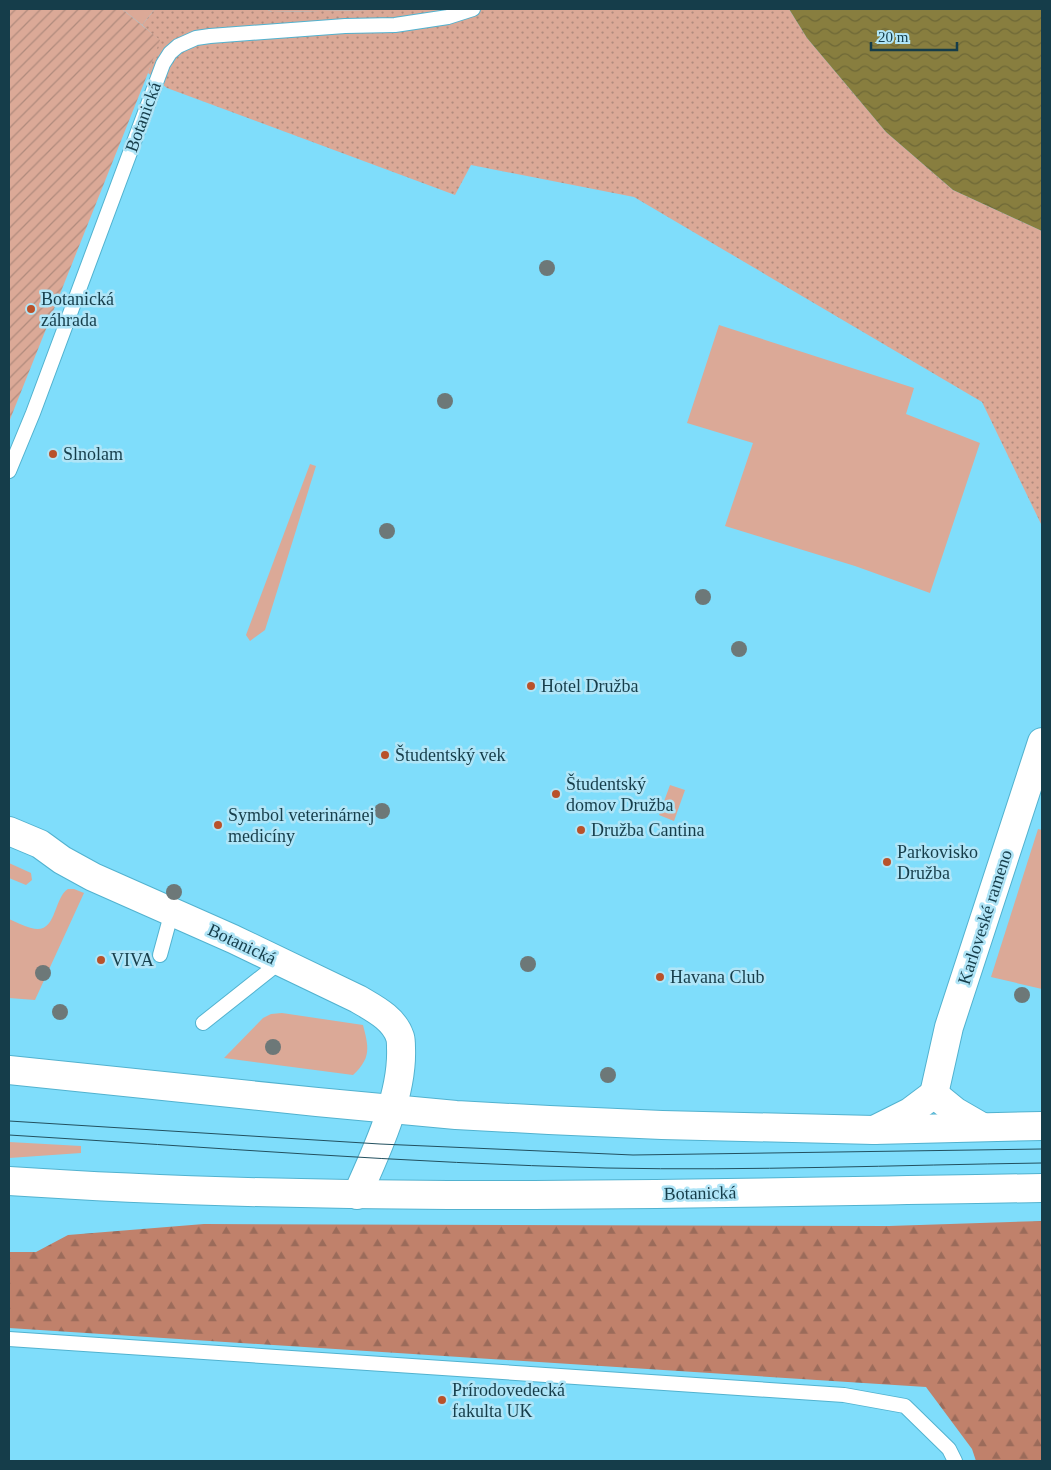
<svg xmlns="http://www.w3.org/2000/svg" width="1051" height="1470" font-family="Georgia,serif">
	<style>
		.grass { fill: #dba997 }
		.forest { fill: url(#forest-firs) }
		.park { fill: url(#park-dots) }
		.garden { fill: url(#garden-furrows) }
		.water { fill: url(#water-waves) }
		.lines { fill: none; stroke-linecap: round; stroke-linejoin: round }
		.lane-casing { stroke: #52b2cf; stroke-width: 16 }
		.street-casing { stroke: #52b2cf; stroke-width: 30 }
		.secondary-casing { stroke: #52b2cf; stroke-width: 30 }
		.lane { stroke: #fff; stroke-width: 14 }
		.street { stroke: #fff; stroke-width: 28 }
		.secondary { stroke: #fff; stroke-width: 28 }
		.tram { stroke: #22505f; stroke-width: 1 }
		.tree { fill: #6d7878 }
		.poi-dot { fill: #b9522a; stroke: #b0e5f7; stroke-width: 2 }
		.labels { text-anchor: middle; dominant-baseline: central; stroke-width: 5; stroke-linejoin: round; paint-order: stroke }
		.street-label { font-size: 18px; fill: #153d4a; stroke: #b0e5f7 }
		.poi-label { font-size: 18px; fill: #153d4a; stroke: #b0e5f7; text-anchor: start }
	</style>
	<defs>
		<pattern id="forest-firs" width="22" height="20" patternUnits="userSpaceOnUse" patternTransform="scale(1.25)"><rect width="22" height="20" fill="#c0816b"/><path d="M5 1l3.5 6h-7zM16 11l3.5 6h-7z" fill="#9b6b5a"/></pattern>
		<pattern id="park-dots" width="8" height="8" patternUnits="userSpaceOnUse" patternTransform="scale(1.25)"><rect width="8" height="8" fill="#dba997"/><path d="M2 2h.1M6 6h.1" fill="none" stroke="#b08b7d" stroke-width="1.8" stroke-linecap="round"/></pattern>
		<pattern id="garden-furrows" width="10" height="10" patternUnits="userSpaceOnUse" patternTransform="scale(1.25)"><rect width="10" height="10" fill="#dba997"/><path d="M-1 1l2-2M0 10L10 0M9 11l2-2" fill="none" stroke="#b08b7d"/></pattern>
		<pattern id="water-waves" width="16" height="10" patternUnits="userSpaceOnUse" patternTransform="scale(1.25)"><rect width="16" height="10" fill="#887e3f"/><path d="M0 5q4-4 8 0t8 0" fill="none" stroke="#6e6837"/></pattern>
	</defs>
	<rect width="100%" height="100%" fill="#7fddfb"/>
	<g class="grass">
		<path d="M122,9H155L142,25Z"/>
		<path d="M266,9H418L272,12Z"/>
		<path d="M719,325L914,388L906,414L980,443L930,593L855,566L725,526L753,443L687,423Z"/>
		<path d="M310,464L316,466L265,630L250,641L246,635Z"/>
		<path d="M670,785L685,790L674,821L659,815Z"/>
		<path d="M1038,829L1042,830V989L991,977Z"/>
		<path d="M9,863L31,873L32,880L26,885L9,878Z"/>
		<path d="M68,889H74L84,893L35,1000L9,998V919C16,922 24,926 31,928C57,936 53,898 68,889Z"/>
		<path d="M282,1013L363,1025C369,1048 371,1058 353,1075L224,1058L263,1018L271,1014Z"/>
		<path d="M9,1142L81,1146V1153L9,1158Z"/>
	</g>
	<path class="forest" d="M1042,1221V1461H976L972,1449L926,1387L9,1328V1252H36L68,1235L204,1224L889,1226Z"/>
	<path class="park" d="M155,9H266L272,12L418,9H789L807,38L886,132L953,190L1042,231V526L982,402L634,197L471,165L455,195L167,88L148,73L159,40L142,25Z"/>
	<path class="garden" d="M9,9H122L160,40L148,73L9,422Z"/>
	<path class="water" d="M789,9H1042V231L953,190L886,132L807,38Z"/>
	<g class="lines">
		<g class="lane-casing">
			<g id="lane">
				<path d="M9,471L33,413L163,64L170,53L178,46L196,38L210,36L345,26L395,25L448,17L473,9"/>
				<path d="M160,955L172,911"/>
				<path d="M203,1023L280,962"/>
				<path d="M9,1339L844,1395L905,1406L949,1449L955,1461"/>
			</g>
		</g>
		<g class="street-casing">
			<g id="street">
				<path d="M9,831L40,844L62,860L93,877L233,939L358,999C373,1008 394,1018 400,1037C401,1040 401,1045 401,1048C403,1096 376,1152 357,1195"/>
				<path d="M934,1094L949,1027L1042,742"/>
				<path d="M934,1094L956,1112L982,1127"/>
				<path d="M874,1130L910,1112L934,1094"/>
			</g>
		</g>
		<g class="secondary-casing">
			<g id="secondary">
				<path d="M9,1070L317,1102L456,1115L549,1120L662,1125L874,1130L1042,1126"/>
				<path d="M9,1181C353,1204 698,1193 1042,1188"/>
			</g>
		</g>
		<use href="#lane" class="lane"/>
		<use href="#street" class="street"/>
		<use href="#secondary" class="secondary"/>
		<g class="tram">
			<path d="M9,1121L380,1144L633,1155L1042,1149"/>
			<path d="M9,1135C207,1147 407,1163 606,1168C751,1171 897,1165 1042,1163"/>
		</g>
	</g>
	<g class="tree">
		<circle cx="547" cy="268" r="8"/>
		<circle cx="445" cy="401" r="8"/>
		<circle cx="387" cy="531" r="8"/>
		<circle cx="703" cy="597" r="8"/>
		<circle cx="739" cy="649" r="8"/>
		<circle cx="382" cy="811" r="8"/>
		<circle cx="174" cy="892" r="8"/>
		<circle cx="528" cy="964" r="8"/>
		<circle cx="43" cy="973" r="8"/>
		<circle cx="1022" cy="995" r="8"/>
		<circle cx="60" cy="1012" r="8"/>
		<circle cx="273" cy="1047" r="8"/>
		<circle cx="608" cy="1075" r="8"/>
	</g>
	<g class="poi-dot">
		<circle cx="31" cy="309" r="5"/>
		<circle cx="53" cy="454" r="5"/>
		<circle cx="531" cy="686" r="5"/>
		<circle cx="385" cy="755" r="5"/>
		<circle cx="556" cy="794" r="5"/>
		<circle cx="218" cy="825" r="5"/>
		<circle cx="581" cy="830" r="5"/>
		<circle cx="887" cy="862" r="5"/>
		<circle cx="101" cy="960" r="5"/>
		<circle cx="660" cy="977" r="5"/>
		<circle cx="442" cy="1400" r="5"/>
	</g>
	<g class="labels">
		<g class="street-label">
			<text transform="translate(143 117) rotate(-70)">Botanická</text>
			<text transform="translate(985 917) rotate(-72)">Karloveské rameno</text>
			<text transform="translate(242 944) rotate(25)">Botanická</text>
			<text transform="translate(700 1193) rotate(-1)">Botanická</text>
		</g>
		<g class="poi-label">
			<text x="41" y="299">Botanická<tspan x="41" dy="21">záhrada</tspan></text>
			<text x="63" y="454">Slnolam</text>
			<text x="541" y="686">Hotel Družba</text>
			<text x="395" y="755">Študentský vek</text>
			<text x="566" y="784">Študentský<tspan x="566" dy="21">domov Družba</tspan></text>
			<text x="228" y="815">Symbol veterinárnej<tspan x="228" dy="21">medicíny</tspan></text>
			<text x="591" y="830">Družba Cantina</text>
			<text x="897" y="852">Parkovisko<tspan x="897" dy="21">Družba</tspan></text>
			<text x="111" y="960">VIVA</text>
			<text x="670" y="977">Havana Club</text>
			<text x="452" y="1390">Prírodovedecká<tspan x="452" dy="21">fakulta UK</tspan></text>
		</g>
	</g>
	<rect width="1051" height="1470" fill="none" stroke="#153d4a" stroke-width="20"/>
	<path d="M871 42v8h86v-8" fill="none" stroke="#153d4a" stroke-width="2.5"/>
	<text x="878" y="42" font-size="15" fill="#153d4a" stroke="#b0e5f7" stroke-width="4" paint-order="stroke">20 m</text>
</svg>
